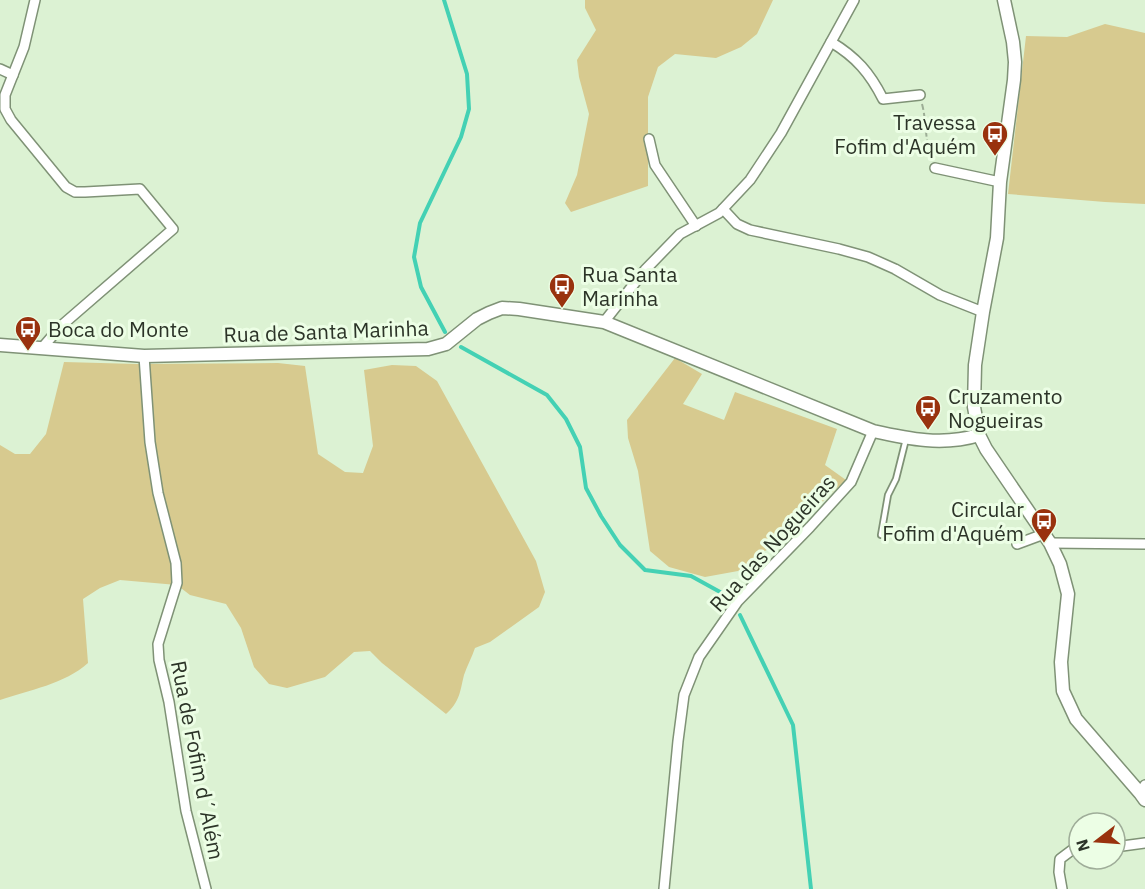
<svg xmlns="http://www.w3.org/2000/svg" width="1145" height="889" font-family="'IBM Plex Sans',sans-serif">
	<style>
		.green { fill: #d7ca8f }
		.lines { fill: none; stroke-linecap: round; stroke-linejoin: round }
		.stream { stroke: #44d1b4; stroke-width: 4 }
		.service-casing { stroke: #7f9276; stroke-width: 8 }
		.minor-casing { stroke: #7f9276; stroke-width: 12 }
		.tertiary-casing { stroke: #7f9276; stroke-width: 15 }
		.path { stroke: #9cad95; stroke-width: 2; stroke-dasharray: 6 3; stroke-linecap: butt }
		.service { stroke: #fff; stroke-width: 4.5 }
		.minor { stroke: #fff; stroke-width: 9 }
		.tertiary { stroke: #fff; stroke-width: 12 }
		.labels { text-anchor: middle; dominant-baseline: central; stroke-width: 6; stroke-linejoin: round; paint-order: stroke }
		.poi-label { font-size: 21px; fill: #2c3428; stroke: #ecfee5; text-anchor: start }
		.street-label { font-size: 21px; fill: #2c3428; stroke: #ecfee5 }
	</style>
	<rect width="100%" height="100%" fill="#dcf2d3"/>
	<g class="green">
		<path d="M585,0H773L757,34L741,47L716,58L675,54L658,67L648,97V186L571,212L565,203L577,175L589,114L579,77L577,60L596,30L585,8Z"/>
		<path d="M1105,24L1145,33V204L1105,202L1008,194L1026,36L1067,37Z"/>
		<path d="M675,358L702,374L683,404L724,420L735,392L837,429L825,465L846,480L826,498L788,539L757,555L738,571L705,577L669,567L650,551L638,471L628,438L627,420Z"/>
		<path d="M64,362L137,364L278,363L305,366L318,454L345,472L363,473L373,446L364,370L392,365L416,366L437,381L536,561L545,592L539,607L490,642L475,648C472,657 467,666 464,675C460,691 460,702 446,714L382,663L370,651L354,652L325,677L287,688L269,684L254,667L241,628L226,604L190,595L177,585L120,580L100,588L83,599L88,663C65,684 29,690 0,700V445L15,454H30L46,434Z"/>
	</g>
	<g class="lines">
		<g class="stream">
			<path d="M444,0L467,74L469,109L461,137L420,223L414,257L421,287L445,332"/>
			<path d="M461,347L547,395L566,419L580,447L586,488L601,516L620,545L645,570L691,576L731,598"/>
			<path d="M740,615L793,725L811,889"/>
		</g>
		<g class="service-casing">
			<path id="service" d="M881,535L888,495L896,479L906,439"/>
		</g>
		<g class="minor-casing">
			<g id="minor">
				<path d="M35,0L24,47L5,95V109L11,120L66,187L75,192H85L140,189L173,229L61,326L42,348"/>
				<path d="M831,42C856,57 870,73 883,99L920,95"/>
				<path d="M0,69L13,75"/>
				<path d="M649,139L655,165L696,226"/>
				<path d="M935,168L1000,182"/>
				<path d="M723,209L737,224L750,230L839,249L868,257L895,269L940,295L983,312"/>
				<path d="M604,322L645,270L680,234L719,213L750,180L781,133L854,0"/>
				<path d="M144,356L150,442L158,493L176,563L177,583L158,644L159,660L169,702L186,811L206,889"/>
				<path d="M1050,543L1145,544"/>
				<path d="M1017,544L1044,534"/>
				<path d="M1140,793L1145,785"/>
				<path d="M1115,847L1145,843"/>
				<path d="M664,889L678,741L684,695L699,657L738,601L810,527L851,482L873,431"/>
				<path d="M1062,889L1059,872L1060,859L1072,850L1079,848"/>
			</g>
		</g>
		<g class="tertiary-casing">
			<g id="tertiary">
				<path d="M1004,0L1013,42L1015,62L1014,80L1000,182L997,238L983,312L975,365L974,407L979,435L986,449L1050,543L1060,564L1068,594L1061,662L1063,691L1076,719L1140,793L1145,800"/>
				<path d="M0,345L144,356L428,349L446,344L477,319L489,313L502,308L519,309L604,322L873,431C909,439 943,446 979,435"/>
			</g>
		</g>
		<path class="path" d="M922,104C927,122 924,142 933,159"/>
		<use href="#service" class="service"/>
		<use href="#minor" class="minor"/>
		<use href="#tertiary" class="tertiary"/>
	</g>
	<defs>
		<g id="bus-pin" transform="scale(1.35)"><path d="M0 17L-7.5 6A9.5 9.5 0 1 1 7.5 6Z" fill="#99320e" stroke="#ecfee5"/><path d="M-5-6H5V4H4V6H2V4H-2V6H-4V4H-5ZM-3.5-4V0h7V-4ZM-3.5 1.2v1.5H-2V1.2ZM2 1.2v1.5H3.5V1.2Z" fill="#fff"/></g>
	</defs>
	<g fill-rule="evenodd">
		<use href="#bus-pin" x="995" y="134"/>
		<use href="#bus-pin" x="562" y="286"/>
		<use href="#bus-pin" x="28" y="329"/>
		<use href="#bus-pin" x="928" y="408"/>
		<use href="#bus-pin" x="1044" y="521"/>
	</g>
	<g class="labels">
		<g class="poi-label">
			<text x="976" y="122" text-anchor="end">Travessa<tspan x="976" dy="24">Fofim d'Aquém</tspan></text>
			<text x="582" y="274">Rua Santa<tspan x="582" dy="24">Marinha</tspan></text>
			<text x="48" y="329">Boca do Monte</text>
			<text x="948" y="396">Cruzamento<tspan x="948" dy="24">Nogueiras</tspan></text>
			<text x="1024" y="509" text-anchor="end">Circular<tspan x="1024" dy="24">Fofim d'Aquém</tspan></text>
		</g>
		<g class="street-label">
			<text transform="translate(326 331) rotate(-2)">Rua de Santa Marinha</text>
			<text transform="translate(772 543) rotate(-48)">Rua das Nogueiras</text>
			<text transform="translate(198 760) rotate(79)">Rua de Fofim d´Além</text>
		</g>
	</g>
	<g transform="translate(1097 841) rotate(253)"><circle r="28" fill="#ecfee5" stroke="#9fad99" stroke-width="1.5"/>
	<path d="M0-4.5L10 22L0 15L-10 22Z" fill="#99320e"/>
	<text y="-9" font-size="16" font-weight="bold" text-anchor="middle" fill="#2c3428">N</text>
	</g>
</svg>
